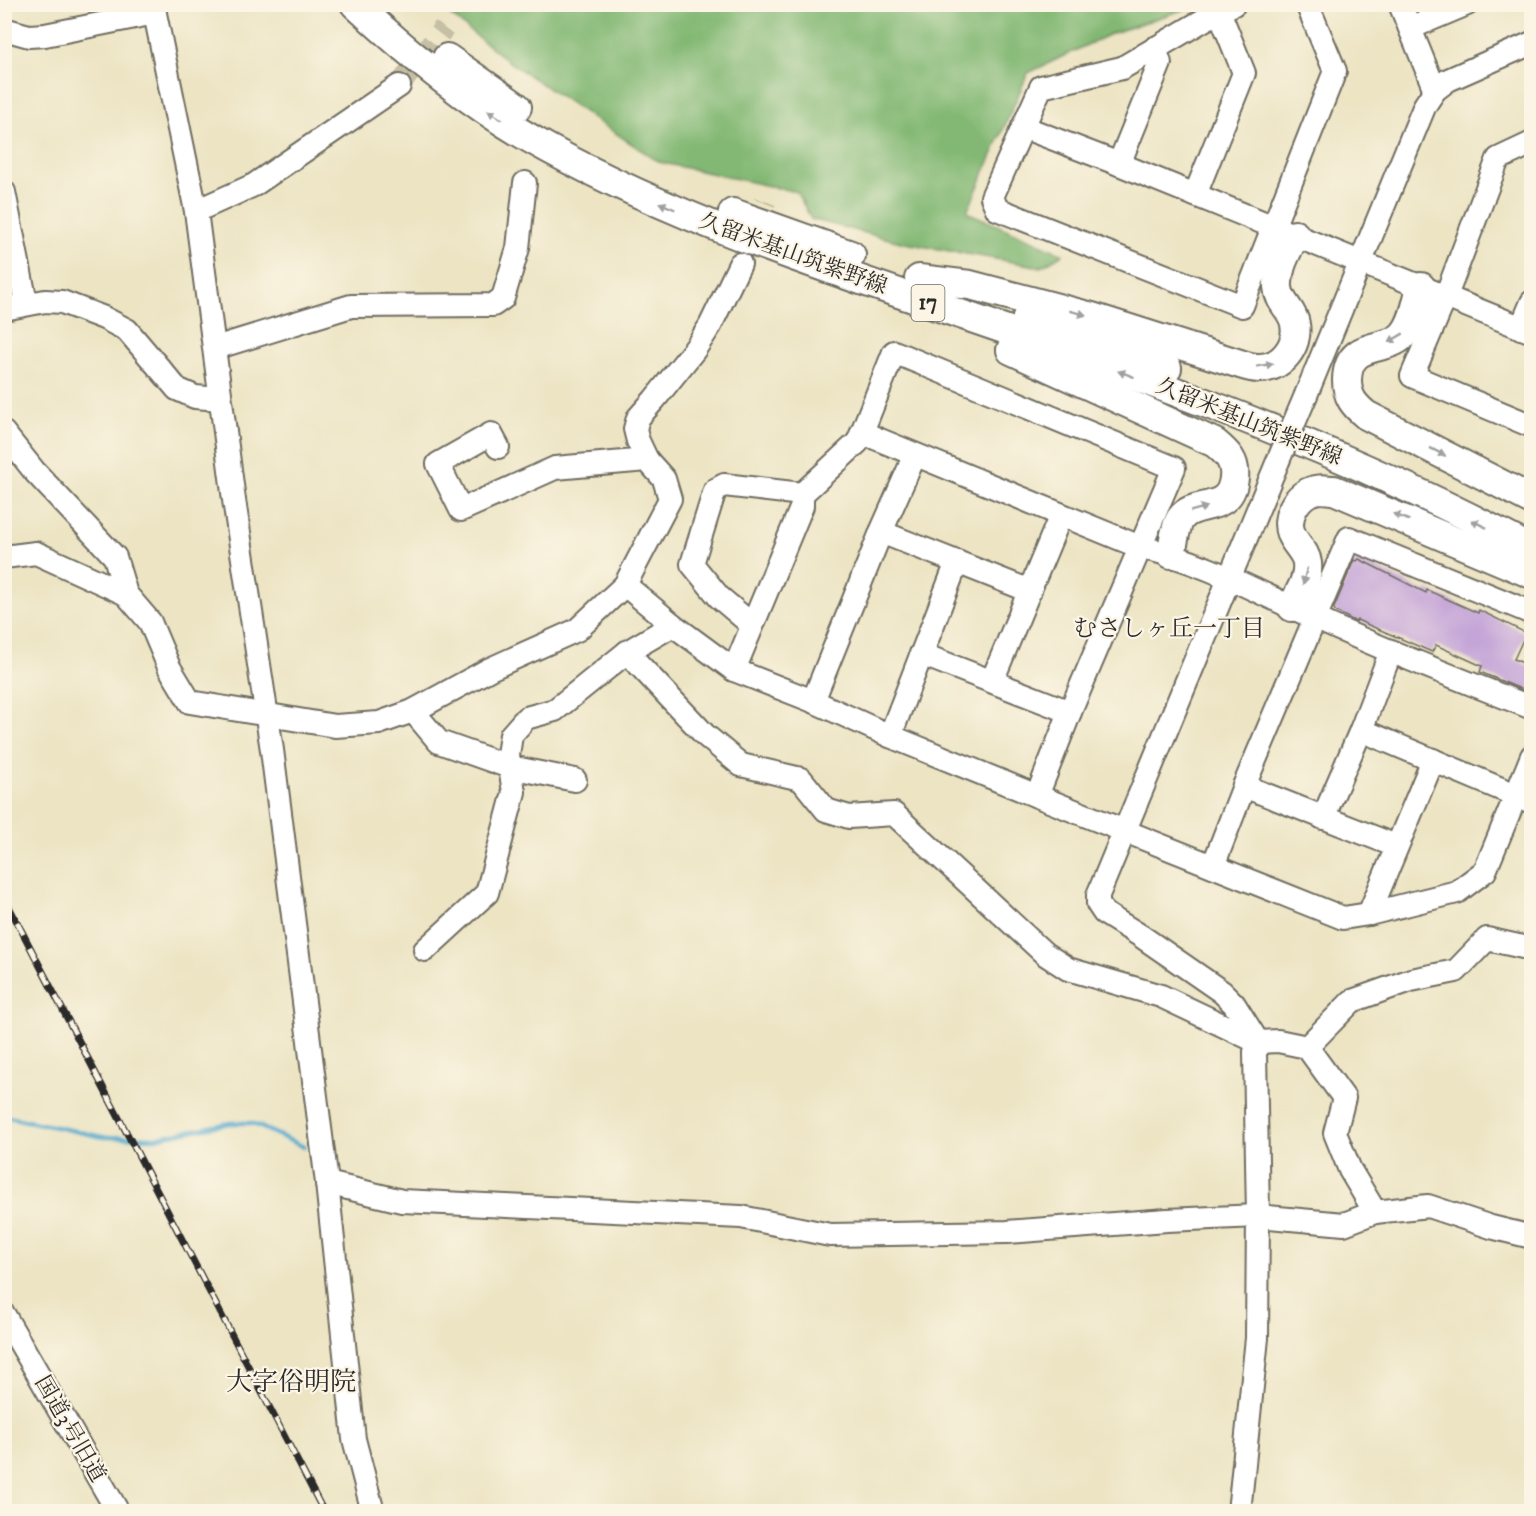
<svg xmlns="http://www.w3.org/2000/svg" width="1536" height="1516" font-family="'IM FELL DW Pica','Noto Serif JP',serif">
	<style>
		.forest { fill: #82b873; stroke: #56724f; stroke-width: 1.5 }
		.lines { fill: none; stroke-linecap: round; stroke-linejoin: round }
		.stream { stroke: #50a8cd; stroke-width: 4.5 }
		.building { fill: #c5a5d8 }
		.minor-tunnel { stroke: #c5bfa5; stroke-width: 22; stroke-dasharray: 22 11; stroke-linecap: butt }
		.minor-casing { stroke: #6f6c60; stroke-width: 26 }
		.major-casing { stroke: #6f6c60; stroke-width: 32 }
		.minor { stroke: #fff; stroke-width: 22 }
		.major { stroke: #fff; stroke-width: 28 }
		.rail-casing { stroke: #2b2b2b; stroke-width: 7 }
		.rail { stroke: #fcf5e5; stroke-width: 4.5; stroke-dasharray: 14; stroke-linecap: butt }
		.minor-bridge-casing { stroke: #6f6c60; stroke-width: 26; stroke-linecap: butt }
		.minor-bridge { stroke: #fff; stroke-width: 22 }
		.oneway { fill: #a0a0a0 }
		.labels { text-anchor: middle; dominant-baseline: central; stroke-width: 4.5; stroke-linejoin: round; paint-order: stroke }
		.shield { fill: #fcf5e5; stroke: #6a6863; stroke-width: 1.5 }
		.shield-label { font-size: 21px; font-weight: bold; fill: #2b2b2b }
		.street-label { font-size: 22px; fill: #2b2b2b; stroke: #fcf5e5 }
		.neighbourhood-label { font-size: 24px; fill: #2b2b2b; stroke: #fcf5e5 }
		.quarter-label { font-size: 26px; fill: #2b2b2b; stroke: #fcf5e5 }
	</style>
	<rect width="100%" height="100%" fill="#fcf5e5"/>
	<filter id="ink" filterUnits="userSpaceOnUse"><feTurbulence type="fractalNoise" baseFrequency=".0167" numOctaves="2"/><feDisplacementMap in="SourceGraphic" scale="12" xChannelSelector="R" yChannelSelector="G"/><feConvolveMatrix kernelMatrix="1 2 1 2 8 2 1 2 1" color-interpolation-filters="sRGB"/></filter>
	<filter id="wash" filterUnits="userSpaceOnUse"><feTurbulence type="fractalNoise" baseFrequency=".008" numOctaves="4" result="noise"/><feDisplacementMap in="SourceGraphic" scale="24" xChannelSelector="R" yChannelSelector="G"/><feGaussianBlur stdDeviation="1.35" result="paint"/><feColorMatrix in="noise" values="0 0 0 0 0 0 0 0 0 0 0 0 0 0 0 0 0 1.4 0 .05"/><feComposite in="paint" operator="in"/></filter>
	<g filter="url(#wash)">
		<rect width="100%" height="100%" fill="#ece4c3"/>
		<path class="forest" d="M438,5H1197L1110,34L1028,73L967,212L1063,254L1041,267L905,243L811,219L797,192L659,162L509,62Z"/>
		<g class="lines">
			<path class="stream" d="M4,1116L103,1137L155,1138L230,1123H252L304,1147"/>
		</g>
		<g id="blocks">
			<path class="building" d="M1359,559L1426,593L1427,590L1478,613L1479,610L1526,633L1514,659L1532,667V684L1528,692L1480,672L1482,666L1436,645L1432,652L1357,620L1356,622L1335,611L1334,608L1354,560L1357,561Z"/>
		</g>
	</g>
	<g filter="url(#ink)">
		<use href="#blocks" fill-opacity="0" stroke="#6f6c60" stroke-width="1.5"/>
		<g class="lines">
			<g class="minor-tunnel">
				<path d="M399,86L444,28"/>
				<path d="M740,264L765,201"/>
			</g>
			<g class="minor-casing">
				<g id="minor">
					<path d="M153,4L196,211L234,500L272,750L327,1183L354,1439L373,1512"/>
					<path d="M1234,4L1219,11L1122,68L1041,87L992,197L997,209L1242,306L1335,71L1307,4"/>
					<path d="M1400,4L1435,90"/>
					<path d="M1410,28L1467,4"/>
					<path d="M4,29L29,36L45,35L155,13"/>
					<path d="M1023,127L1119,164L1532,332"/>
					<path d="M1532,143L1498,159L1446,296L1412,376L1532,426"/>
					<path d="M1119,164L1160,63L1155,48"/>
					<path d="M4,192L26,303"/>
					<path d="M1195,195L1244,73L1219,11"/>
					<path d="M196,211L254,185L399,86"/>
					<path d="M4,309L45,301L62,302L104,318L127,330L177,389L195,397L220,399"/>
					<path d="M1521,328L1532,302"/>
					<path d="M215,348L351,306L493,305L503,298L518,248L525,183"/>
					<path d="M1306,395L1425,105L1435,90L1448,80L1532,43"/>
					<path d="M4,433L35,472L115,557L126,594L150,622L169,667L190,702L335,726L379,723L413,711L490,669L577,630L625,585L670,499L664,479L647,460L638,441L635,429L638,418L654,400L695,349L710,326L740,264"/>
					<path d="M863,433L1140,547C1203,561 1259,593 1317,619C1387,652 1460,679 1532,708"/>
					<path d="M498,447L491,434L438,464L461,510L555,468L647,460"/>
					<path d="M881,532L1030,591"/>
					<path d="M4,557L36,553L126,594"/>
					<path d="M625,585L673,625L734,670L813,701L890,736L1037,796L1343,918L1369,914L1457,892L1485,871L1532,756"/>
					<path d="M752,625L719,597L692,564L715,490L724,485L802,494"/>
					<path d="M627,652L705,735L741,765L801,779L826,810L849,817L894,814L1045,954L1068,969L1161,996L1258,1042L1278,1041L1307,1047L1344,1098L1335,1133L1350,1170L1375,1212"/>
					<path d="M921,654L1070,712"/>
					<path d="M734,670L802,506V494L858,442L894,352L1174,468L1070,712L1037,796"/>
					<path d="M992,681L1061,515"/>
					<path d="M813,701L881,532L915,455"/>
					<path d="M413,711L439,742L510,767L575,780"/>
					<path d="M1361,730L1532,802"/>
					<path d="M890,736L957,562"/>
					<path d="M1244,786L1396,846"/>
					<path d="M1323,818L1361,730L1391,651"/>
					<path d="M1213,866L1244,786L1349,538L1532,613"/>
					<path d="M1369,914L1433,760"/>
					<path d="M425,950L487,893L514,792L508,755L511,735L526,718L555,710L627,652L673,625"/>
					<path d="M1307,1047L1352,1001L1411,980L1456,971L1487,939L1532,949"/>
					<path d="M327,1183L402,1201L741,1217L830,1235L1007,1232L1167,1220L1258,1216L1344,1224L1375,1212L1428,1206L1491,1227L1532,1237"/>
					<path d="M4,1315L118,1512"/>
					<path d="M1239,1512L1257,1338L1258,1216L1255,1052L1258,1042L1234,1004L1222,992L1141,936L1104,913L1098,904V895L1278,461"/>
				</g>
			</g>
			<g class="major-casing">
				<g id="major">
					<path d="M355,4C414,59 478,111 549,149C699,231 864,280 1024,336C1197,398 1370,462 1532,550"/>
					<path d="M447,58L517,107"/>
					<path d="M733,213L851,255"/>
					<path d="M919,279L970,285L1092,317L1240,364C1246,366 1252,368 1258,368C1281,369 1299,346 1295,324C1293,310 1279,303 1278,287C1277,267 1287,252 1295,235"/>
					<path d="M1421,287C1417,302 1414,323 1403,335C1386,353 1348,339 1347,380C1347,397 1354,405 1366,415L1532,500"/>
					<path d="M1027,317L1167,368"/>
					<path d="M1011,350L1215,443C1227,453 1236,461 1234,478C1230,515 1195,499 1181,518C1176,524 1173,545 1171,554"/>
					<path d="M1292,607C1299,593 1309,579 1307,563C1306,552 1295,544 1291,534C1284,517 1297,494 1315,490C1321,488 1328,490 1334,490L1532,574"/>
				</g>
			</g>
			<use href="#minor" class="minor"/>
			<use href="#major" class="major"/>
			<g class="rail-casing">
				<path id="rail" d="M4,897L324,1512"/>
			</g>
			<use href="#rail" class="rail"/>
			<g class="minor-bridge-casing">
				<path id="minor-bridge" d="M1278,461L1306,395"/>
			</g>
			<use href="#minor-bridge" class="minor-bridge"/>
		</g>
		<defs><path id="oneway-solid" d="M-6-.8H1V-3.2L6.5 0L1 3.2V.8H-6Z" transform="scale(1.5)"/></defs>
		<g class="oneway">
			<use href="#oneway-solid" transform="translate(495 115) rotate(-147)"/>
			<use href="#oneway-solid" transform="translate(667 206) rotate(-157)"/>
			<use href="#oneway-solid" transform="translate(1078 313) rotate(15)"/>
			<use href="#oneway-solid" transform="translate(1396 338) rotate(149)"/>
			<use href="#oneway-solid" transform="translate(1265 365) rotate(-10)"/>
			<use href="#oneway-solid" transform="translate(1126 374) rotate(-160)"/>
			<use href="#oneway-solid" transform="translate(1438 452) rotate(27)"/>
			<use href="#oneway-solid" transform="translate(1199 509) rotate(-15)"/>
			<use href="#oneway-solid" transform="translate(1401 517) rotate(-158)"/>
			<use href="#oneway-solid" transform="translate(1479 524) rotate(-154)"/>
			<use href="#oneway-solid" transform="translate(1305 576) rotate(104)"/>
		</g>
	</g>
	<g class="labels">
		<rect class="shield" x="911.5" y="285" width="33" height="36" rx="4.5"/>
		<g class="shield-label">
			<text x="928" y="303">17</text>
		</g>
		<g class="street-label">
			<text transform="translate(793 254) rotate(20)">久留米基山筑紫野線</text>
			<text transform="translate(1249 422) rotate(22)">久留米基山筑紫野線</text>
			<text transform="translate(70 1429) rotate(60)">国道3号旧道</text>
		</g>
		<g class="neighbourhood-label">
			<text x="1169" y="629">むさしヶ丘一丁目</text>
		</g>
		<g class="quarter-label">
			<text x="291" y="1382">大字俗明院</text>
		</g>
	</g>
	<rect width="1536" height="1516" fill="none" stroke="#fcf5e5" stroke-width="24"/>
</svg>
